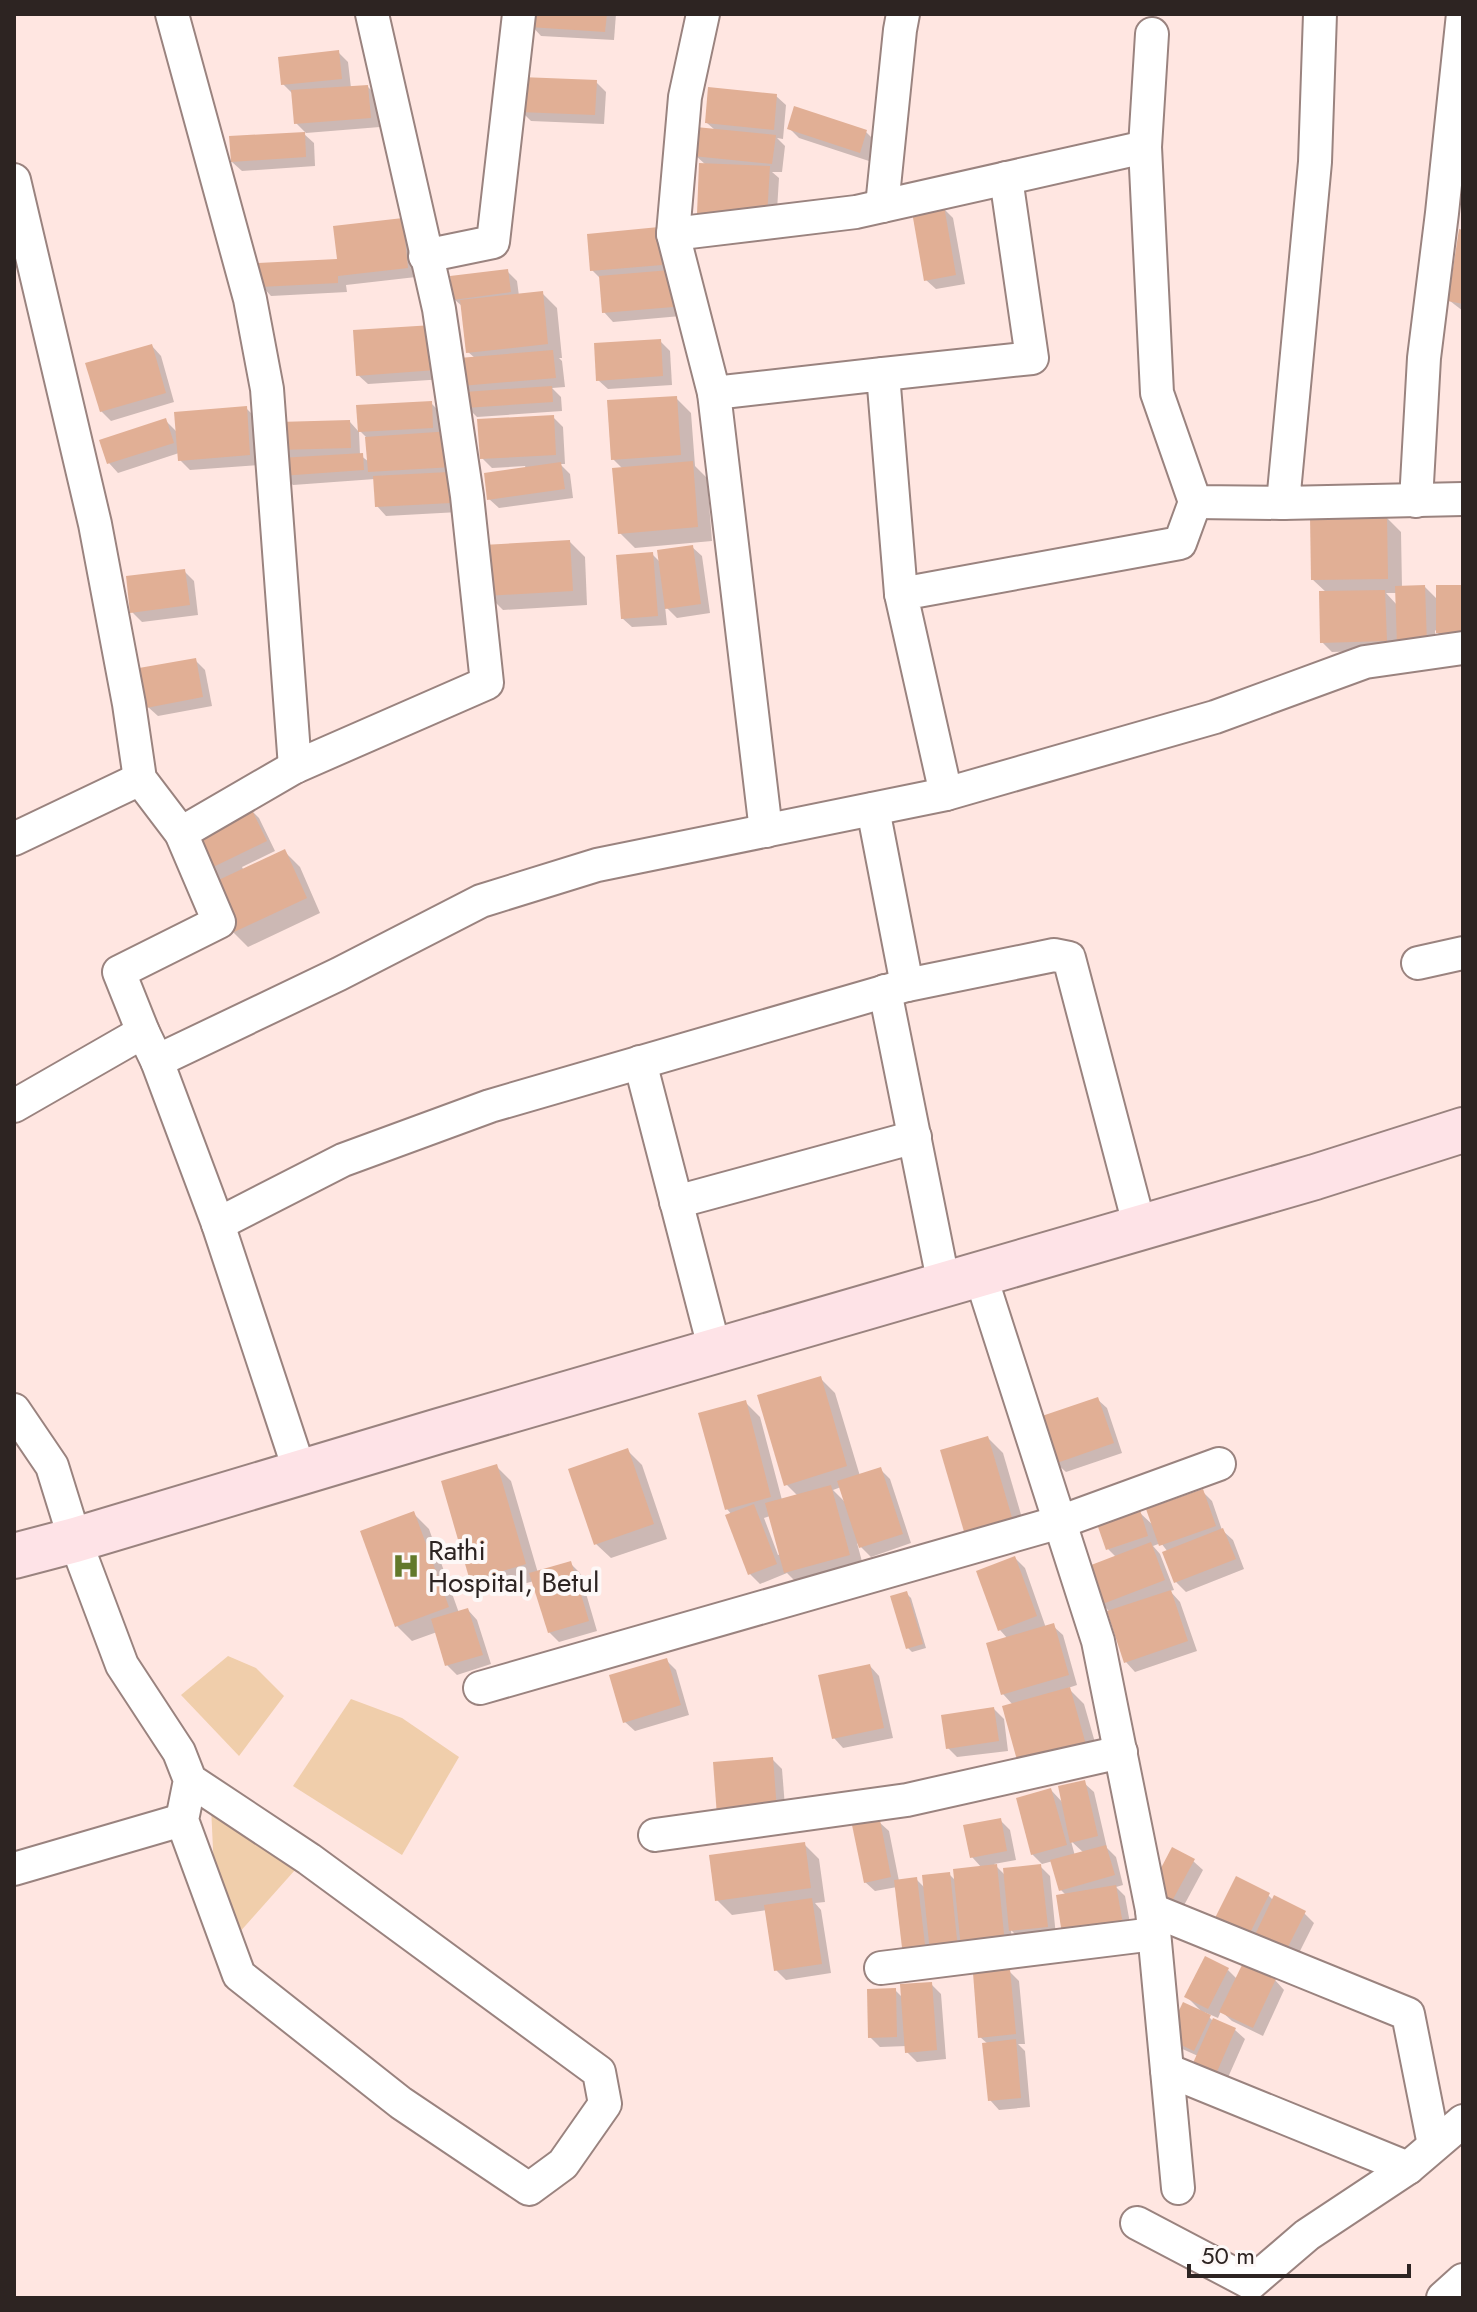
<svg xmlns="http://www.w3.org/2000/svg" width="1477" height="2312" font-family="Jost,sans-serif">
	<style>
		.green { fill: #f0ceab }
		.shadow { fill: #0003; fill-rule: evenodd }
		.building { fill: #e1af95 }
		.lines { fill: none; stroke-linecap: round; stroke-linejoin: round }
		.street-casing { stroke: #9a837f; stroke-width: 36 }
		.secondary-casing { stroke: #9a837f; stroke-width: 48 }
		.street { stroke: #fff; stroke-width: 32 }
		.secondary { stroke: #fee3e7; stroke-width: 44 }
		.labels { text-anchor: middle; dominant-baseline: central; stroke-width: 8; stroke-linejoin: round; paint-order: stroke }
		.poi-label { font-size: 28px; fill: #2d2422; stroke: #fdf8f7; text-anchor: start }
	</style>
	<rect width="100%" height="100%" fill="#ffe6e1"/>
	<g class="green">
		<path d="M228,1656L256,1668L284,1696L239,1756L181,1695Z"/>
		<path d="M351,1699L402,1718L459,1757L402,1855L293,1786Z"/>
		<path d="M211,1806L295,1870L238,1934L214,1871Z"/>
	</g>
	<g class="shadow">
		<path d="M532,14H616L614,40L541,36L532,26Z"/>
		<path d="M338,52L348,62L351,88L368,87L377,96L380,127L306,133L296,123L294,95L283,84Z"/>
		<path d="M596,82L606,92L604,124L531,121L521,111Z"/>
		<path d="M776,96L786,105L783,139L777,138L785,146L782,172H772L779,178L776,226L708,223L699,213L706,165L695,155L715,130L707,123Z"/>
		<path d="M789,128L866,132L876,142L869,161L799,138Z"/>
		<path d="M304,134L314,143L315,166L242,171L232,162Z"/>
		<path d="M1463,153V197L1454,188Z"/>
		<path d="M943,208L953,218L965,284L936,289L926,280Z"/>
		<path d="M402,220L412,230L416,277L346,285L347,292L271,296L262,286L339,261Z"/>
		<path d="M658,229L681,316L613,322L604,312L601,279L592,270Z"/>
		<path d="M1463,232V311L1450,301Z"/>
		<path d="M507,271L517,281L519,296L542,293L557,308L562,358H559L562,361L565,387L552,388L561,397L562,411L477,417L467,407L471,393L463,386L475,358L468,352L463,307L454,299Z"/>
		<path d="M432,327L445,379L368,384L358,375Z"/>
		<path d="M660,341L670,351L672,385L608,389L598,380Z"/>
		<path d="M152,346L161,356L174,402L111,421L101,411Z"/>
		<path d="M676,398L691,413L695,466L707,478L712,541L635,548L620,533L623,469L613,459Z"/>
		<path d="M431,403L441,413L459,512L386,516L377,506L375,479L293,485L283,475L291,459L280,449L350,422L359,432L360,455L369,462L368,439L360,431Z"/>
		<path d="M246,408L256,418L259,465L190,470L180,460L179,453L118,473L109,463L165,420L178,433Z"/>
		<path d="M553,417L563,427L565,464H560L570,474L573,498L499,508L489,499L526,469L525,466L492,468L482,458Z"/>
		<path d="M1386,517L1401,532L1402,588L1425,587L1438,600L1463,587V642H1447L1435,630L1436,654L1396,650L1332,652L1322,642L1327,593L1312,579ZM1386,593H1397V605Z"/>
		<path d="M570,542L585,557L587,605L503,610L488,595Z"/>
		<path d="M692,547L702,556L710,613L677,618L665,606L667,625L632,627L622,618L652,554L660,562Z"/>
		<path d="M184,571L194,581L198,615L142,622L132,612Z"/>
		<path d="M195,660L205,670L212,706L158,716L148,707Z"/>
		<path d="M250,809L259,818L275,851L242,867L244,871L285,852L300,867L320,913L248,947L233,932L207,870Z"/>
		<path d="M820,1378L835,1393L860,1476L880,1469L890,1479L911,1543L871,1557L857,1543L864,1569L801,1587L787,1573L760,1584L750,1574L732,1515L727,1509L745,1402L760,1417L782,1500L798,1496L786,1484ZM841,1487L846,1503L833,1490ZM770,1516L781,1554L778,1555L764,1518Z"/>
		<path d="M1097,1399L1107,1408L1122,1453L1066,1472L1056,1463Z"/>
		<path d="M988,1438L1003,1453L1027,1535L942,1451Z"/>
		<path d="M627,1450L642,1465L667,1539L611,1558L596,1544Z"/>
		<path d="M496,1466L511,1481L538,1573L570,1563L580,1573L597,1631L559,1642L549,1632L534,1581L487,1594L472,1579Z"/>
		<path d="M1202,1491L1212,1501L1222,1530L1233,1540L1244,1569L1186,1592L1176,1582L1168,1552L1161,1543L1153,1546L1160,1554L1174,1590L1170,1591L1180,1602L1197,1651L1135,1672L1126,1662L1109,1611L1102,1604L1116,1557L1108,1549L1139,1512L1155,1527Z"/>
		<path d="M414,1514L429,1529L459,1613L468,1610L477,1620L491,1664L457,1675L447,1665L437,1632L412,1641L397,1626Z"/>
		<path d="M1015,1558L1025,1568L1046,1628L1053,1626L1063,1635L1077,1685L1068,1688L1084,1704L1102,1767L1013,1705L1003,1694L1008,1639L1000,1630Z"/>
		<path d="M907,1594L911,1598L926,1648L912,1652L908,1648Z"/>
		<path d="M666,1660L676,1670L689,1715L635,1731L625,1722Z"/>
		<path d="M870,1666L879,1676L893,1738L843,1748L834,1738Z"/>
		<path d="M994,1709L1004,1719L1008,1751L957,1757L948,1748Z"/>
		<path d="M772,1759L782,1769L786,1820L715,1764Z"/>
		<path d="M1084,1783L1094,1792L1107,1848L1116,1857L1123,1885L1116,1887L1125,1896L1132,1934L1066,1895L1061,1890L1053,1861L1042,1864L1032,1854L1051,1790L1064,1804ZM1071,1841L1084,1853L1075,1856Z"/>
		<path d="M1000,1820L1010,1830L1016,1860L994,1864L1006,1876L1040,1866L1050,1876L1056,1936L1021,1940L1011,1930L1013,1953L915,1965L897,1887L875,1891L865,1882L879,1822L889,1831L899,1881L916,1879L926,1889L949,1874L956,1881L982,1868L972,1857Z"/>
		<path d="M804,1844L819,1859L825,1902L815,1903L821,1910L831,1973L786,1980L776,1970L767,1910L732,1915L717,1900Z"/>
		<path d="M1193,1861L1203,1870L1182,1909L1162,1898Z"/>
		<path d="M1268,1895L1274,1901L1304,1913L1314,1923L1293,1965L1226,1930Z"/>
		<path d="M1228,1970L1237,1979L1275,1980L1284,1990L1263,2036L1232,2021L1221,2011L1218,2018L1204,2012L1212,2020L1235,2030L1245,2039L1226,2082L1198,2056L1178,2047L1203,2013L1187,1997Z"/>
		<path d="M1009,1971L1019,1981L1025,2044H1018L1025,2051L1030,2107L999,2110L990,2100L988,2044L980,2037Z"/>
		<path d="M931,1984L941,1994L946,2059L917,2062L907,2052V2046L880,2047L870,2037L895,1990L903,1998Z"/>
	</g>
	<g class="building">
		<path d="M530,14H607L605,32L529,27Z"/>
		<path d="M339,50L342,79L281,85L278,57Z"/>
		<path d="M521,77L597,80L595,115L519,112Z"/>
		<path d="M368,85L371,118L294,124L291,90Z"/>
		<path d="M708,87L777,94L774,130L705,123Z"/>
		<path d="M794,106L867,130L860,153L787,129Z"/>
		<path d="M696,127L776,135L772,164L693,156Z"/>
		<path d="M305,132L306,157L231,162L229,136Z"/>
		<path d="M699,163L770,166L767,217L697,214Z"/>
		<path d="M944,206L956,275L924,281L912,212Z"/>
		<path d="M403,218L408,268L338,276V283L260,287L258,263L337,259L333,226Z"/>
		<path d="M659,227L662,265L590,271L587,234Z"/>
		<path d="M1459,229L1463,230V304L1448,301Z"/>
		<path d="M508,269L511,292L453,300L450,276Z"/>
		<path d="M670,270L673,307L602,313L599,276Z"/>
		<path d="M543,291L548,344L466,353L460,300Z"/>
		<path d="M433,325L436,370L356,376L353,330Z"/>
		<path d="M661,339L663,376L596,381L594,343Z"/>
		<path d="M152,344L166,393L100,412L85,363Z"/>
		<path d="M553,350L556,378L461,386L459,358Z"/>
		<path d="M552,386L553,402L465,408L464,392Z"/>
		<path d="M677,396L681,455L611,460L607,400Z"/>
		<path d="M432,401L433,428L358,432L356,405Z"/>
		<path d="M247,406L250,455L178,461L174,412Z"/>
		<path d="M554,415L556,455L480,459L477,419Z"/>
		<path d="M166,418L174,443L107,464L99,440Z"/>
		<path d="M350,420L351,448L278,450V422Z"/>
		<path d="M451,431L453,467L368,472L365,437Z"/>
		<path d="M363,453L364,470L281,476L280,458Z"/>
		<path d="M693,461L698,527L618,534L612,468Z"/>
		<path d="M561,462L565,489L487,500L484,473Z"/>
		<path d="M449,472L451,503L375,507L373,476Z"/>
		<path d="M1387,515L1388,579L1311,580L1310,516Z"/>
		<path d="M570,540L573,591L486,596L483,545Z"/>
		<path d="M693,545L701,604L665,609L657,550Z"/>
		<path d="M653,552L658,616L621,619L616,555Z"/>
		<path d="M185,569L190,605L130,613L126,576Z"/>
		<path d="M1425,585L1427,645L1397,646L1395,586Z"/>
		<rect x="1436" y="585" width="27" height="48"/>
		<path d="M1385,590L1387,641L1320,643L1319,591Z"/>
		<path d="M196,658L203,697L146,708L139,668Z"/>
		<path d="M250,806L267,841L205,871L189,836Z"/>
		<path d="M285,849L307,898L232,933L210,884Z"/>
		<path d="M821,1376L847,1466L784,1486L757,1395Z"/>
		<path d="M1098,1397L1114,1443L1054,1464L1039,1417Z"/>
		<path d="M746,1400L771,1497L725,1510L698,1413Z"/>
		<path d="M988,1436L1013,1521L965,1535L940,1450Z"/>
		<path d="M628,1448L654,1524L594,1545L568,1469Z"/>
		<path d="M497,1464L526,1564L470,1581L441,1481Z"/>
		<path d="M881,1467L903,1534L859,1548L837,1481Z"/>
		<path d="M831,1485L850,1555L784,1573L765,1503Z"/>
		<path d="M1203,1489L1216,1526L1159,1546L1146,1509Z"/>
		<path d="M754,1504L777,1564L748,1575L725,1515Z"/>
		<path d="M1140,1510L1148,1536L1106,1550L1097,1524Z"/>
		<path d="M414,1511L449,1607L395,1627L360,1531Z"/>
		<path d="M1223,1528L1236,1559L1174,1583L1162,1552Z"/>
		<path d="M1151,1542L1165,1580L1100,1605L1086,1567Z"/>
		<path d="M1015,1556L1037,1616L998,1631L976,1571Z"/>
		<path d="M571,1561L589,1621L548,1633L529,1573Z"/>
		<path d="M1171,1590L1188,1641L1124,1663L1107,1611Z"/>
		<path d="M907,1591L923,1644L906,1649L890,1596Z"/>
		<path d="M468,1608L483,1655L445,1666L431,1619Z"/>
		<path d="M1054,1623L1069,1675L1001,1695L986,1643Z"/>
		<path d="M667,1658L681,1705L623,1723L609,1675Z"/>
		<path d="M870,1664L884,1728L832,1739L818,1675Z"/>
		<path d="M1070,1687L1088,1752L1020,1771L1002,1706Z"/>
		<path d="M994,1707L999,1741L946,1749L941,1715Z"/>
		<path d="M773,1757L777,1811L717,1816L713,1762Z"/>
		<path d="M1085,1780L1098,1836L1070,1843L1058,1786Z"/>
		<path d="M1051,1788L1067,1845L1031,1855L1016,1798Z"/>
		<path d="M1001,1818L1007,1851L970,1858L963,1825Z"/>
		<path d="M880,1820L891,1877L864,1883L852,1825Z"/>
		<path d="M805,1842L811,1888L715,1901L709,1855Z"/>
		<path d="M1106,1845L1115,1875L1059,1891L1050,1860Z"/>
		<path d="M1172,1847L1195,1859L1172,1901L1150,1889Z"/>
		<path d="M997,1864L1005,1944L961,1948L953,1869Z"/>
		<path d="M1041,1864L1048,1927L1009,1931L1003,1868Z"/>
		<path d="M950,1872L958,1949L930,1952L922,1875Z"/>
		<path d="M1236,1876L1270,1893L1248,1937L1214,1920Z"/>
		<path d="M917,1877L926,1953L903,1956L894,1880Z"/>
		<path d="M1116,1885L1123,1924L1062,1934L1056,1895Z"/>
		<path d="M1274,1895L1306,1911L1283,1957L1252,1941Z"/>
		<path d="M812,1898L822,1964L774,1971L764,1905Z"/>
		<path d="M1205,1956L1229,1968L1208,2009L1184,1997Z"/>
		<path d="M1243,1963L1276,1979L1253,2028L1219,2012Z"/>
		<path d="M1010,1969L1016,2034L978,2038L973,1973Z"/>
		<path d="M932,1982L937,2050L905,2053L900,1984Z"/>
		<path d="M896,1988L897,2037L868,2038L867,1989Z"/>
		<path d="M1183,2002L1211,2015L1194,2051L1166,2038Z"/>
		<path d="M1213,2018L1236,2028L1216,2074L1193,2063Z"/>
		<path d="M1016,2039L1021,2098L988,2101L982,2043Z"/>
	</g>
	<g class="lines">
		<g class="street-casing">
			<g id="street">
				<path d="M172,14L250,299L267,389L295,767"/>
				<path d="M703,14L685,97L673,234L714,393L766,831"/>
				<path d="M1320,14L1315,162L1283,503L1463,499"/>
				<path d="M1152,34L1145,147L1157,393L1195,502L1283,503"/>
				<path d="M14,180L95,524L129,704L140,779L181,833L219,922L119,972L143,1032L157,1061L218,1224L300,1472"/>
				<path d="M882,206L900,30L903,14"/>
				<path d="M673,234L856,212L1145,147"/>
				<path d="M425,256L493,242L519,14"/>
				<path d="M883,374L1032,358L1006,178"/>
				<path d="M714,393L883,374L901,594"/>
				<path d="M1416,501L1424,358L1442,213L1463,14"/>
				<path d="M946,794L901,594L1180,543L1195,502"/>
				<path d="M873,809L907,985"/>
				<path d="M181,833L295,767L487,683L467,496L439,309L372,14"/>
				<path d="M14,839L140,779"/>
				<path d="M1418,963L1463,953"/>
				<path d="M885,991L944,1285"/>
				<path d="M157,1061L339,974L481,901L597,865L946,794L1215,717L1365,662L1463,648"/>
				<path d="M640,1062L715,1351"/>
				<path d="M14,1106L143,1032"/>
				<path d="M676,1202L915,1137"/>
				<path d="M218,1224L343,1160L490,1106L907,985L1054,955L1069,958L1140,1228"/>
				<path d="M980,1274L1098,1641L1152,1910L1178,2188"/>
				<path d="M14,1410L52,1466L75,1540L122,1665L179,1752L190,1780L182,1820L239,1975L401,2103L529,2189L563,2164L605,2104L599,2072L309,1859L190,1780"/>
				<path d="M480,1688L1060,1522L1219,1464"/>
				<path d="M655,1835L907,1800L1121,1752"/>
				<path d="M14,1869L182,1820"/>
				<path d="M1152,1910L1408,2014L1434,2145"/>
				<path d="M881,1968L1154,1934"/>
				<path d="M1167,2070L1408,2168"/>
				<path d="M1137,2223L1251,2283L1307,2235L1408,2168L1463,2121"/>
				<path d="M1443,2298L1463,2280"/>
			</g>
		</g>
		<g class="secondary-casing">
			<path id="secondary" d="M14,1556L75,1540L439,1431L1315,1177L1463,1130"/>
		</g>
		<use href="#street" class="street"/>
		<use href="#secondary" class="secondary"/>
	</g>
	<defs>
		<g id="hospital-bare" transform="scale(2.16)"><path d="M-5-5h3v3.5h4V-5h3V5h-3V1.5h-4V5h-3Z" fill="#62792b" stroke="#fdf8f7" stroke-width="2.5" paint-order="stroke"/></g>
	</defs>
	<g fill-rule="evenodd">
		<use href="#hospital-bare" x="406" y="1566"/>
	</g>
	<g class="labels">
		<g class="poi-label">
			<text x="428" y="1550">Rathi<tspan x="428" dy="32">Hospital, Betul</tspan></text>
		</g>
	</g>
	<rect width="1477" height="2312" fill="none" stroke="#2d2422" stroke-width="32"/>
	<path d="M1189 2264v12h220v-12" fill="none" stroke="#2d2422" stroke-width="4"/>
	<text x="1201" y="2264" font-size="24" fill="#2d2422" stroke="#fdf8f7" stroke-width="6" paint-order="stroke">50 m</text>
</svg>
